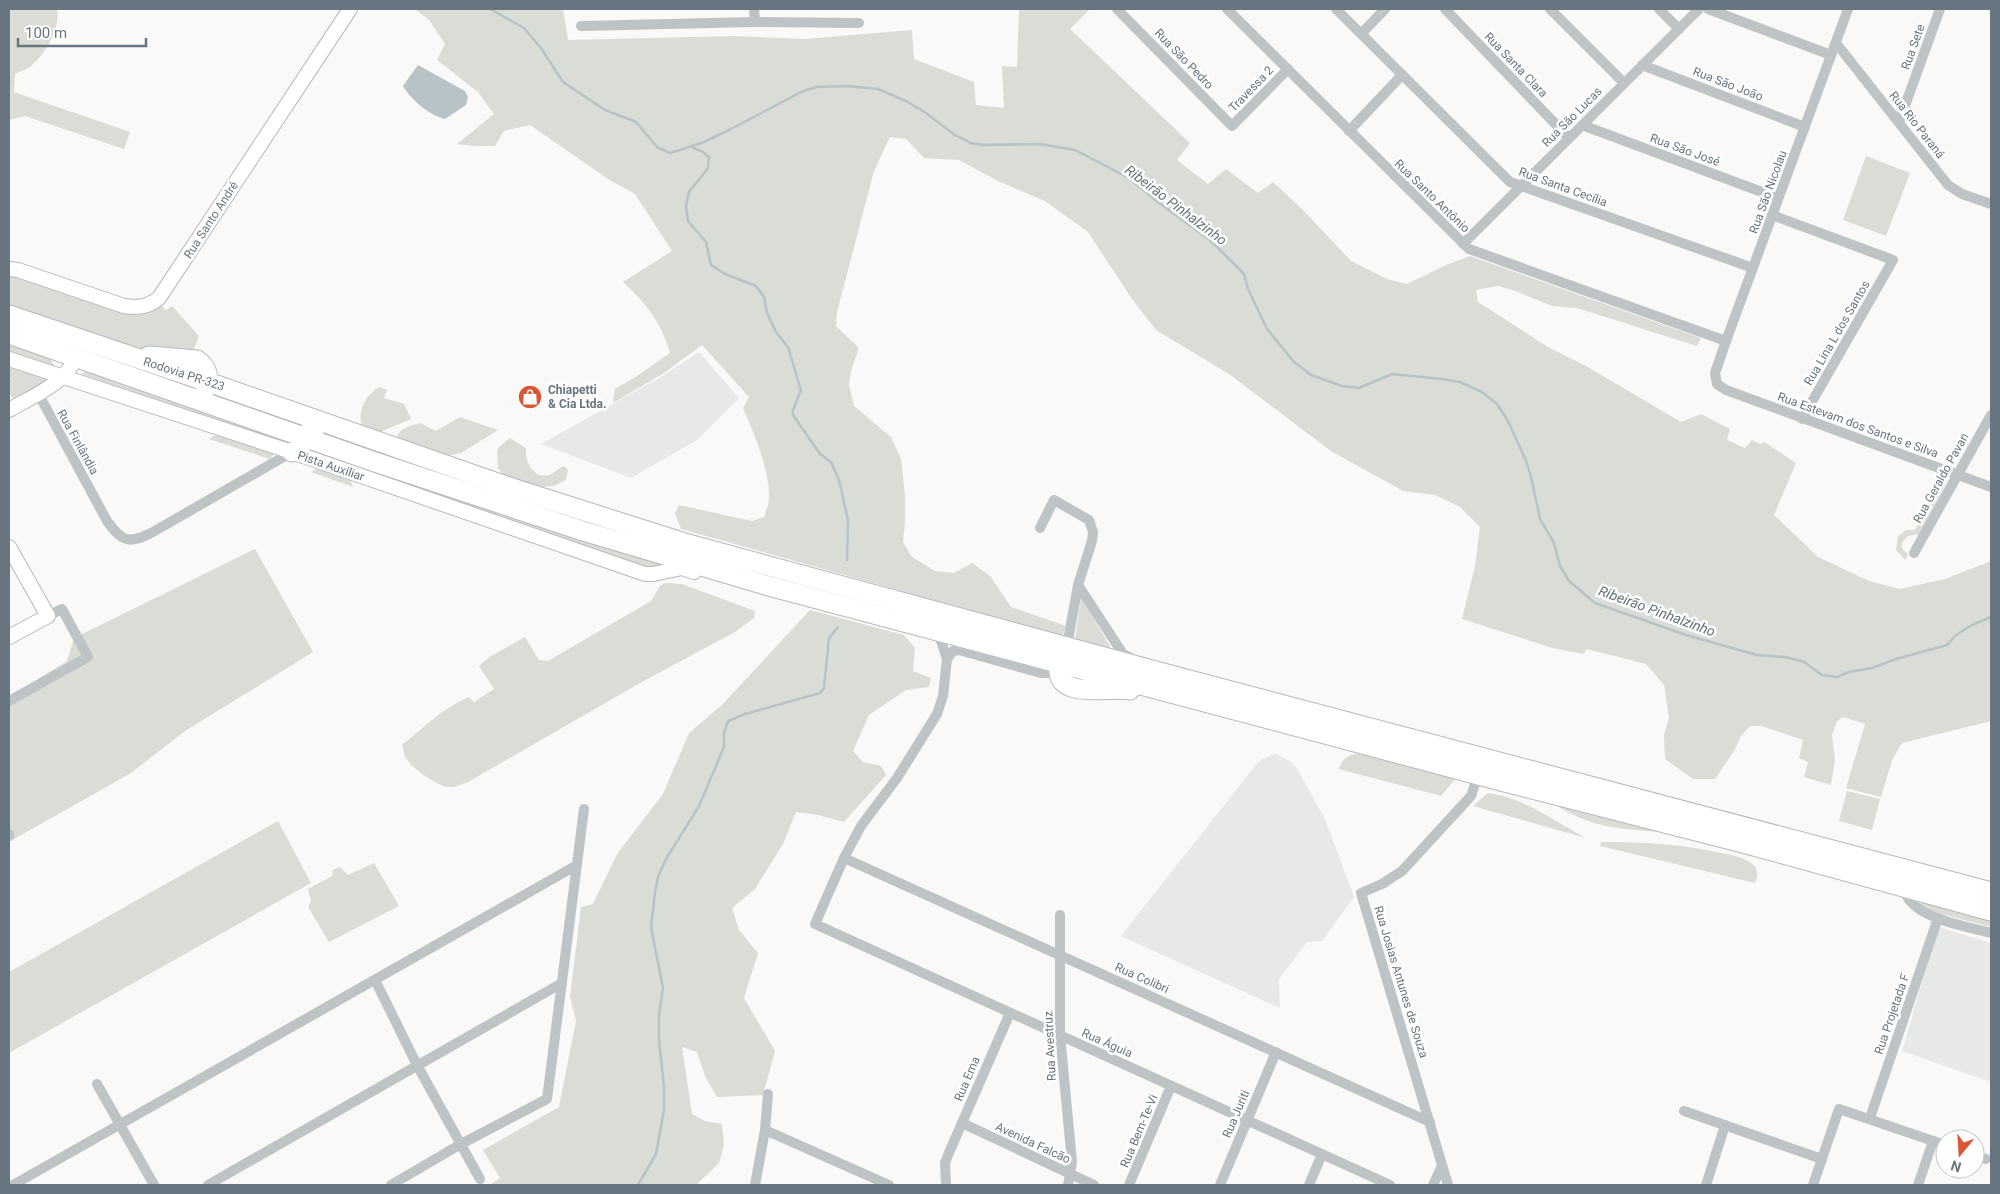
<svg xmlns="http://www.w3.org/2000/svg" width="2000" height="1194" font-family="Roboto,sans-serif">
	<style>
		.built { fill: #e7e8e8 }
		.green { fill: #d9ddd6 }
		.water { fill: #b7c3c7 }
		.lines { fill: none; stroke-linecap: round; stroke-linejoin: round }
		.stream { stroke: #b7c3c7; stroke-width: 2.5 }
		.secondary-casing { stroke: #b3b9bd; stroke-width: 16 }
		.highway-casing { stroke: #b4b8bb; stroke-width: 21 }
		.street { stroke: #bec3c6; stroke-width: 10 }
		.secondary { stroke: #fff; stroke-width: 14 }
		.highway { stroke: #fff; stroke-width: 19 }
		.labels { text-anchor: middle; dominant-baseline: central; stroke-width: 5; stroke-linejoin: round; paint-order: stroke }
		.street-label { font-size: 12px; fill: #667580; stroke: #fff }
		.poi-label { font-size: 12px; font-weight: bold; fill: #667580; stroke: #fff; text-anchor: start }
		.water-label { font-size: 14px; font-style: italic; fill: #60747a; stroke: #fff }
	</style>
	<rect width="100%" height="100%" fill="#f9f9f7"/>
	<g class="built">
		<path d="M699,352L739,398L697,440L631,478L541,444L661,377Z"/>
		<path d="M1275,753L1291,762L1298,770L1325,819L1354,897L1322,941L1307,942L1279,979L1280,1008L1121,936L1258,762Z"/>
		<path d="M1938,927L1991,943V1082L1902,1051Z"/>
	</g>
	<g class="green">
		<path d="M9,9H57C61,27 46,53 32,65C28,69 20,71 15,74L14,92L130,132L124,149L25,116L9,120Z"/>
		<path d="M415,9H563L568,40L733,36L805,39L912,30L914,59L974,82L976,105L1004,108L1002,66L1017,67L1019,9H1090L1070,29L1190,143L1177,160L1208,184L1226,169L1258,193L1273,182L1304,211L1351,261L1387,279L1407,284L1448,264L1470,256L1701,338L1697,346L1577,308L1552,306L1513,290L1498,286L1476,290L1478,302L1548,347L1586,366L1681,422L1701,414L1730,429L1727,440L1745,448L1752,440L1760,444L1764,442L1796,463L1774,515L1818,557L1869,581L1900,589L1945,579L1991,561V721L1902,743L1892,760L1881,797L1846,788L1865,724L1843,717L1837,721L1832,735L1835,761L1831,785L1804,777L1808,762L1799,758L1803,740L1761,726H1750L1741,736L1734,751L1715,779H1693L1665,759L1664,735L1669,718L1664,685L1646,664L1587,649L1583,654L1552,648L1462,619L1475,566L1480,527L1460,507L1435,495L1403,491L1331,451L1229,374L1156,330L1132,299L1088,232L1045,201L998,181L959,160L924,158L906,139L890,137L874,171L837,312L836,326L859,348L851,371L849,385L854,406L891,437L901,459L905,496V522L903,542L912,557L935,571L954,573L972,563L990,576L1011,607L1066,626L1062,636L681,529L675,513L679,505L752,521L764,517C766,511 769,504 769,498C770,471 754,433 743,408L749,397L702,345L664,373L613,403L615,389L637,376L670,353C662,323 645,302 623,282L672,251L635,194L608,179L530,125L504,131L495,146H474L457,144L494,114L478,92L437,60L445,44L429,20Z"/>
		<path d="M1866,156L1910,173L1886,236L1843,220Z"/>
		<path d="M14,274L128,314C141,316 151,314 161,305L166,310L172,306L199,336L193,352L139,351L9,306V275Z"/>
		<path d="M9,344L49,358C69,378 28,393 14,402L9,391V380L15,375L9,379Z"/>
		<path d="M90,370L293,442L294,447L81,374Z"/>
		<path d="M379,387L387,390L384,398L404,404L411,419L380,432H375L362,426C357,410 366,395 379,387Z"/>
		<path d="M212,392L276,413L305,426L301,428L237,409L209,394Z"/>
		<path d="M460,417L498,430L461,453L446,456L400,442L397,437C400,427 411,426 420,423L436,431Z"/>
		<path d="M218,434L275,453L270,459L209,439Z"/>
		<path d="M510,438L526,448C524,462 536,483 553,473C557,471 559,468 564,466L568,470L566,480L554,486L540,487L503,475L498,468L497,453L498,448Z"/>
		<path d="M309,445L668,563L648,569L314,456L308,450Z"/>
		<path d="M317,469H324L350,479L353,487L311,472Z"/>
		<path d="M1943,477L1948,480L1919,534L1908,536L1902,542V548L1908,555L1905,560L1896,550L1898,536L1906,530H1915Z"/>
		<path d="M255,549L313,652L185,731L131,773L9,842V697L67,661L74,638Z"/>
		<path d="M665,583L682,584L755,611L754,618L735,632L640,683L468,782L454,787H445L435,782L422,774L411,765L405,757L402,745C423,728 444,707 469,697L474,702L494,689L479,666L491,656L525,637L539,660L548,661L651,601L660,586Z"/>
		<path d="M1081,598L1111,648L1075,639Z"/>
		<path d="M810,610L904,635L915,648L913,671L931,678L929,687L906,690L869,715L853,751L863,762L881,766L886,775L844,822L818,815L796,812L783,844L755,889L732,908L739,930L758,953L744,998L775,1051L763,1095L717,1097L705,1076L697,1052L682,1047L692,1114L705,1121L722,1124L724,1145L719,1163L696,1185H490L500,1178L483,1150L559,1107L576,1021L570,997L581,907L593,904L617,854L663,794L689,733L722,705Z"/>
		<path d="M1356,754H1364L1456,778L1441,796L1339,769C1342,760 1347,755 1356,754Z"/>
		<path d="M1847,791L1880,799L1872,830L1839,821Z"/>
		<path d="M1488,793C1523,797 1556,822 1586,838L1473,806Z"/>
		<path d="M1551,802L1664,832C1618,829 1590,828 1551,802Z"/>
		<path d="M278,821L311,883L9,1053V972Z"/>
		<path d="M1601,842C1642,842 1682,844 1721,853C1731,855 1743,857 1751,863C1759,868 1758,876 1755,883L1600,846Z"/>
		<path d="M374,863L399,906L329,942L308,907L311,901L308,889L332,876L333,870L340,867L348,875Z"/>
		<path d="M1922,902L1991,920V927L1930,911L1920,904Z"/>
	</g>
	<path class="water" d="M418,65L465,91L468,97L466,105L445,119C429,115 411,100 403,86Z"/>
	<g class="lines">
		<g class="stream">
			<path d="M490,9L524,28L541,48L563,82L605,110L636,122L657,147L670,153L704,142L731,129L803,91L817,87L846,86L878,89L906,101L926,113L955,135L971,143L983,145L1039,144L1075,150L1129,178L1158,202L1210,240L1244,274L1248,289L1267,329L1294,362L1311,375L1342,386L1359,388L1392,374L1442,379L1460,382L1482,392L1497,404L1508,421L1527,463L1532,481L1540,519L1554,543L1560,566L1569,581L1595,603L1686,635L1757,655L1785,657L1804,662L1822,675L1837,677L1849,672L1872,668L1896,659L1947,645L1956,635L1972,625L1991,617"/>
			<path d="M692,147L703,152L709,157L708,168L689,192L686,206L688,221L706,242L711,265L725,274L756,286L764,297L767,313L776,332L788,347L801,390L793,410V415L820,454L831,462L839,480L848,520L847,560"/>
			<path d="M638,1185L656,1154L664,1110V1087L659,1040V1015L663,988L651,927L655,892L658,877L666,859L699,806L724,747V733L728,721L745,714L820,693L824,688L829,638L838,627"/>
		</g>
		<g class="secondary-casing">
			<g id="secondary">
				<path d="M9,269L18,270L124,306C138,308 148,307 159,298L350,9"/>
				<path d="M9,359L292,452L645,574H653L682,568L694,572"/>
				<path d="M9,410C33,396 65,384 76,357"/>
				<path d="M9,547L48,616L9,637"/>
			</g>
		</g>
		<g class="highway-casing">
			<g id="highway">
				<path d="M9,315L208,382L506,486L688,544L1159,672L1991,892"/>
				<path d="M9,334L375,462L583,531L765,585L1505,782L1743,843L1991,911"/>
				<path d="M149,356L197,360C208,368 210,376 205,389"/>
				<path d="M292,452L298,451L308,433L314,431"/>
				<path d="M1064,654C1062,659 1059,663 1059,669C1057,700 1111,686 1130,690"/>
			</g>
		</g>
		<g class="street">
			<path d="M754,9L755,22"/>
			<path d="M1117,9L1232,126L1288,69"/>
			<path d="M1227,9L1469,249L1726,341"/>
			<path d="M1336,9L1510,182L1753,268"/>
			<path d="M1445,9L1569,138"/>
			<path d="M1550,9L1624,83"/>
			<path d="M1659,9L1679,29"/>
			<path d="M1708,9L1831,55"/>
			<path d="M1848,9L1726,341L1715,373L1717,384L1726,390L1991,487"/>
			<path d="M581,26L755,22L859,23"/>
			<path d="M1361,34L1385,9"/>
			<path d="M1836,43L1948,185L1962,194L1991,204"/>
			<path d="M1642,65L1805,127"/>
			<path d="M1899,122L1940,9"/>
			<path d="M1582,125L1778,198"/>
			<path d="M1349,131L1402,75"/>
			<path d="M1772,215L1893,260L1802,419"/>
			<path d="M1463,244L1699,9"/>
			<path d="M38,393L107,521C123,543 129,544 153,532L292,452"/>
			<path d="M1040,528L1054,500L1089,520L1093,532L1092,541L1078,585L1067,646"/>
			<path d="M1914,553L1991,415"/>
			<path d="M1078,585L1123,654L1131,658"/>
			<path d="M938,632L947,659"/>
			<path d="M1059,673H1041L959,650L953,651L947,659L943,696L937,714L897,778L861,826L844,858L815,924L1390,1185"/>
			<path d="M9,701L88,657L62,609L48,616"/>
			<path d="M9,834V836"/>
			<path d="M844,858L1430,1122"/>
			<path d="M1902,887C1905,892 1907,897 1910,901C1925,920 1969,927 1991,933"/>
			<path d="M1060,915V1035L1072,1162L1068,1185"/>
			<path d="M375,980L417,1065L480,1179"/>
			<path d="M97,1084L154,1185"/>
			<path d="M1684,1111L1822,1159"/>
			<path d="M1870,1118L1938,918"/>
			<path d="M962,1123L1094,1185"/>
			<path d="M765,1130L889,1185"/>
			<path d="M1975,1156L1986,1159"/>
			<path d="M13,1185L577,865"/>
			<path d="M208,1185L562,983"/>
			<path d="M391,1185L461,1144L547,1099L584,809"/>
			<path d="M755,1185L765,1130L768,1094"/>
			<path d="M946,1185L945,1163L948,1155L1010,1013"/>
			<path d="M1129,1185L1171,1086"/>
			<path d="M1220,1185L1276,1052"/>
			<path d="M1309,1185L1322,1154"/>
			<path d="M1433,1185L1442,1166"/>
			<path d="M1448,1185L1361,893L1382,884L1402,871L1471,796L1478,775"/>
			<path d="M1706,1185L1725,1125"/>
			<path d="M1813,1185L1839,1109L1945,1145"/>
			<path d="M1918,1185L1933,1141"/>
		</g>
		<use href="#secondary" class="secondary"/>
		<use href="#highway" class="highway"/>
	</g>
	<defs>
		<g id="shop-disc" transform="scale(1.25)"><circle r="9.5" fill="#da5736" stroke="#fff"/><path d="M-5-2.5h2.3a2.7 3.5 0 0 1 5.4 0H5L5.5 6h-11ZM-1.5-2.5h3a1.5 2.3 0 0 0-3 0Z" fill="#fff"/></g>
	</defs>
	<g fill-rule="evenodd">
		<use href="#shop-disc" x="530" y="397"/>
	</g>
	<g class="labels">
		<g class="street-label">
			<text transform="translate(1913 47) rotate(-70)">Rua Sete</text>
			<text transform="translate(1184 59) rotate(46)">Rua São Pedro</text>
			<text transform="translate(1516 65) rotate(46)">Rua Santa Clara</text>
			<text transform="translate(1728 84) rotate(21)">Rua São João</text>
			<text transform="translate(1251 89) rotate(-46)">Travessa 2</text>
			<text transform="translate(1572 117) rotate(-45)">Rua São Lucas</text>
			<text transform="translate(1917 125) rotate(52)">Rua Rio Paraná</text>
			<text transform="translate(1685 150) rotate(20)">Rua São José</text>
			<text transform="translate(1563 187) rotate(20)">Rua Santa Cecília</text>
			<text transform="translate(1768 192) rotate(-70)">Rua São Nicolau</text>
			<text transform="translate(1432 196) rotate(44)">Rua Santo Antônio</text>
			<text transform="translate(211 220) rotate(-57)">Rua Santo André</text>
			<text transform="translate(1837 333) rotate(-60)">Rua Lina L dos Santos</text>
			<text transform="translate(184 374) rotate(18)">Rodovia PR-323</text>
			<text transform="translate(1858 425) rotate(20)">Rua Estevam dos Santos e Silva</text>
			<text transform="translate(78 442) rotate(61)">Rua Finlândia</text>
			<text transform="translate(331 466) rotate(19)">Pista Auxiliar</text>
			<text transform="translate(1941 478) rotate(-61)">Rua Geraldo Pavan</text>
			<text transform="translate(1142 978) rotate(24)">Rua Colibri</text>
			<text transform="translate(1401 982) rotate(73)">Rua Josias Antunes de Souza</text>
			<text transform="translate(1892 1014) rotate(-71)">Rua Projetada F</text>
			<text transform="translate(1107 1043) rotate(24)">Rua Águia</text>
			<text transform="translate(1050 1046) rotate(-93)">Rua Avestruz</text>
			<text transform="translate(967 1079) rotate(-67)">Rua Ema</text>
			<text transform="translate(1236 1114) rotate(-67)">Rua Juriti</text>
			<text transform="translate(1139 1131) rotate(-67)">Rua Bem-Te-Vi</text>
			<text transform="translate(1033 1143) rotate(25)">Avenida Falcão</text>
		</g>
		<g class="poi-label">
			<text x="548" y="390">Chiapetti<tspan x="548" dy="14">&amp; Cia Ltda.</tspan></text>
		</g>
		<g class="water-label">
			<text transform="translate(1176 205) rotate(37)">Ribeirão Pinhalzinho</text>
			<text transform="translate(1657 611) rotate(20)">Ribeirão Pinhalzinho</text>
		</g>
	</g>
	<rect width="2000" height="1194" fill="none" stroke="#667580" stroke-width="20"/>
	<g transform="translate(1960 1154) rotate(198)"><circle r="24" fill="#ffffff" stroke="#c2c8cc"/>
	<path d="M0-4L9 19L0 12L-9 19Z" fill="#da5736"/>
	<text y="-8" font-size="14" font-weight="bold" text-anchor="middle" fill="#667580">N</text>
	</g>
	<path d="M18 38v8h128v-8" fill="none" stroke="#667580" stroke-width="2.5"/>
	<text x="25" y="38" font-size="15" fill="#667580" stroke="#ffffff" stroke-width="4" paint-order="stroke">100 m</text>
</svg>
